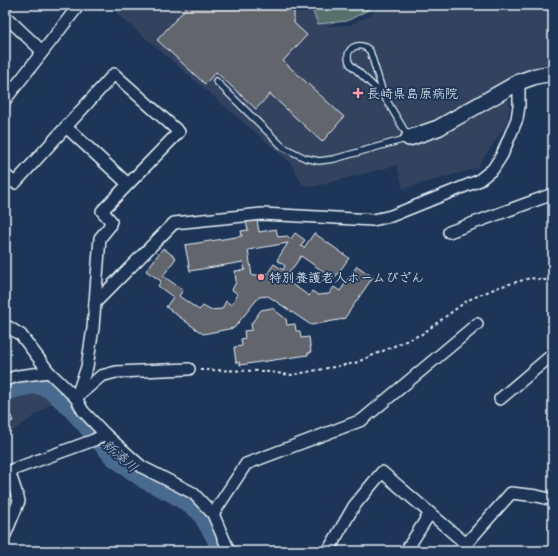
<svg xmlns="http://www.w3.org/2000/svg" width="558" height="556" font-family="Sriracha,'Klee One',sans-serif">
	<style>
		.built { fill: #32435e }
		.green { fill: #58706c; stroke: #a0b0b2 }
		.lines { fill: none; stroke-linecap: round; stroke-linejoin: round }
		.river { stroke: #476a8e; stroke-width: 22 }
		.building { fill: #63656d; stroke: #e8f1f8; fill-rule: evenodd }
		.lane-casing { stroke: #e8f1f8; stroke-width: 8 }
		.street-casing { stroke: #e8f1f8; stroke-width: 14 }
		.secondary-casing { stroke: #e8f1f8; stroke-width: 18 }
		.path { stroke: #e8f1f8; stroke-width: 2; stroke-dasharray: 3 3; stroke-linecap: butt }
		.lane { stroke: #1d3557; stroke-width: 5.5 }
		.street { stroke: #1d3557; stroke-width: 11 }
		.secondary { stroke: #1d3557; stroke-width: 15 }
		.poi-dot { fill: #ff9aa2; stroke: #1d3557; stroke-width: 1.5 }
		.labels { text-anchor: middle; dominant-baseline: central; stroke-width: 3.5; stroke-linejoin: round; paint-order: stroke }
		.poi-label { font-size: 13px; fill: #e8f1f8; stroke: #1d3557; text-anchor: start }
		.water-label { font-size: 14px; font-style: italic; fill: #b0c2d3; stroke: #1d3557 }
	</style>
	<rect width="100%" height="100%" fill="#1d3557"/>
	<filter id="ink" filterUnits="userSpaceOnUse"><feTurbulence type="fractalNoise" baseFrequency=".025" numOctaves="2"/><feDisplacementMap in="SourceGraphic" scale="8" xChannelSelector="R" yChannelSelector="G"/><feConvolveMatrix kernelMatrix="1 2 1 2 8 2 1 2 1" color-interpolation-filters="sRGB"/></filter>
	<g filter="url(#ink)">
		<g class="built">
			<path d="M124,5H308L329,26L349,25L371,15L383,5H553V62L535,67L504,81L510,105L507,123L477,168L403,189L397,165L313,187L302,184L290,162L116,13Z"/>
			<path d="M20,390L35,391L45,394L55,401L5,437V395Z"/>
		</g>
		<path class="green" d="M310,5H378L347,21L318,24Z"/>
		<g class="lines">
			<path class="river" d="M5,390L18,386L35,383L45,385L54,390L74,409L115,456L145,478L174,492L201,510L216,535L223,551"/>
		</g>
		<g class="building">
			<path d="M183,5H294V23L307,35L283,61L344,117L322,142L270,94L256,109L216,72L205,84L157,40L186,8Z"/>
			<path d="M257,220L259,232L276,229L278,237L287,236L291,239L295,233L305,240L301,246L304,248L314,233L349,258L334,279L301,256L285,279L309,296L312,291L318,295L329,294L334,287L340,291L357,266L373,277L344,319L311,325L268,296L259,297L234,328L203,334L166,307L173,297L158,286L161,281L146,271L163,248L176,258L163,276L183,290L179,296L199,310L203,306L210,310L222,309L226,301L231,305L238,294L232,290L236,282L235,271L245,270L243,262L190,271L185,245L242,236L241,231L248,230L246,222ZM288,243L277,260L285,266L283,270L274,264L267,274L252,276L248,250Z"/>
			<path d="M272,308L286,319L287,325L295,324L296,331H300L301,338L309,337L311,353H308V355L240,365L239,362L236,363L234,347L242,346L241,339L245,338L244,331L252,330L251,324L261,310Z"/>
			<path d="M5,405H6L13,421L5,424Z"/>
		</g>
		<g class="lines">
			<g class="lane-casing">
				<path id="lane" d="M216,81L283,147L305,158L319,161L334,159L409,138L384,96L370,51C360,39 342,49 350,64L384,96"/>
			</g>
			<g class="street-casing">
				<g id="street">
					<path d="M5,6L6,5"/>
					<path d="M5,16L42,51"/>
					<path d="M5,100L79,5"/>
					<path d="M66,127L128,184"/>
					<path d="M5,175L15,183L114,74L179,132L102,211L111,221L109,227L100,238L93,328L87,367L76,398"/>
					<path d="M449,232L553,194"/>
					<path d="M95,303L174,223L262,214L373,220L391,216L478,181L493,169L502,155L517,119L519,106V82"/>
					<path d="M5,325L21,335L49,372L76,398L83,411L105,434L142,467L193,493L213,514L229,551"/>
					<path d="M5,380L18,376L49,372"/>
					<path d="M78,396L101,376L116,372L189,369"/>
					<path d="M500,399L553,354"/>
					<path d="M213,514L246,464L362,420L477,324"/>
					<path d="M5,535L19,501L9,471L94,440L105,434"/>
					<path d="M328,551L354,506L382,472L466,544L511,493L537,496L553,500"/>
					<path d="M406,551L430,513"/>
				</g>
			</g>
			<g class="secondary-casing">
				<path id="secondary" d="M409,138L438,128L519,82L536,76L553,73"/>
			</g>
			<path class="path" d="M200,370L262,371L291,375L355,363L422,334L468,300L499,287L530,278L553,281"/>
			<use href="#lane" class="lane"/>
			<use href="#street" class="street"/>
			<use href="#secondary" class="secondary"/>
		</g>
	</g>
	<g class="poi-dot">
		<path d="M356 87h4v4h4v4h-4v4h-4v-4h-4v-4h4z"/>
		<circle cx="261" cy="277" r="4"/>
	</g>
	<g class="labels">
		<g class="poi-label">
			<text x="367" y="93">長崎県島原病院</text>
			<text x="269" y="277">特別養護老人ホームびざん</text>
		</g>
		<g class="water-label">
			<text transform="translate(120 456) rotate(41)">新湊川</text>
		</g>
	</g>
	<rect width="558" height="556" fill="none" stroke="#1d3557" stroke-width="20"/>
	<rect x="10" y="10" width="538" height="536" fill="none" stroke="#e8f1f8" stroke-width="1.5" filter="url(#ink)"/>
</svg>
